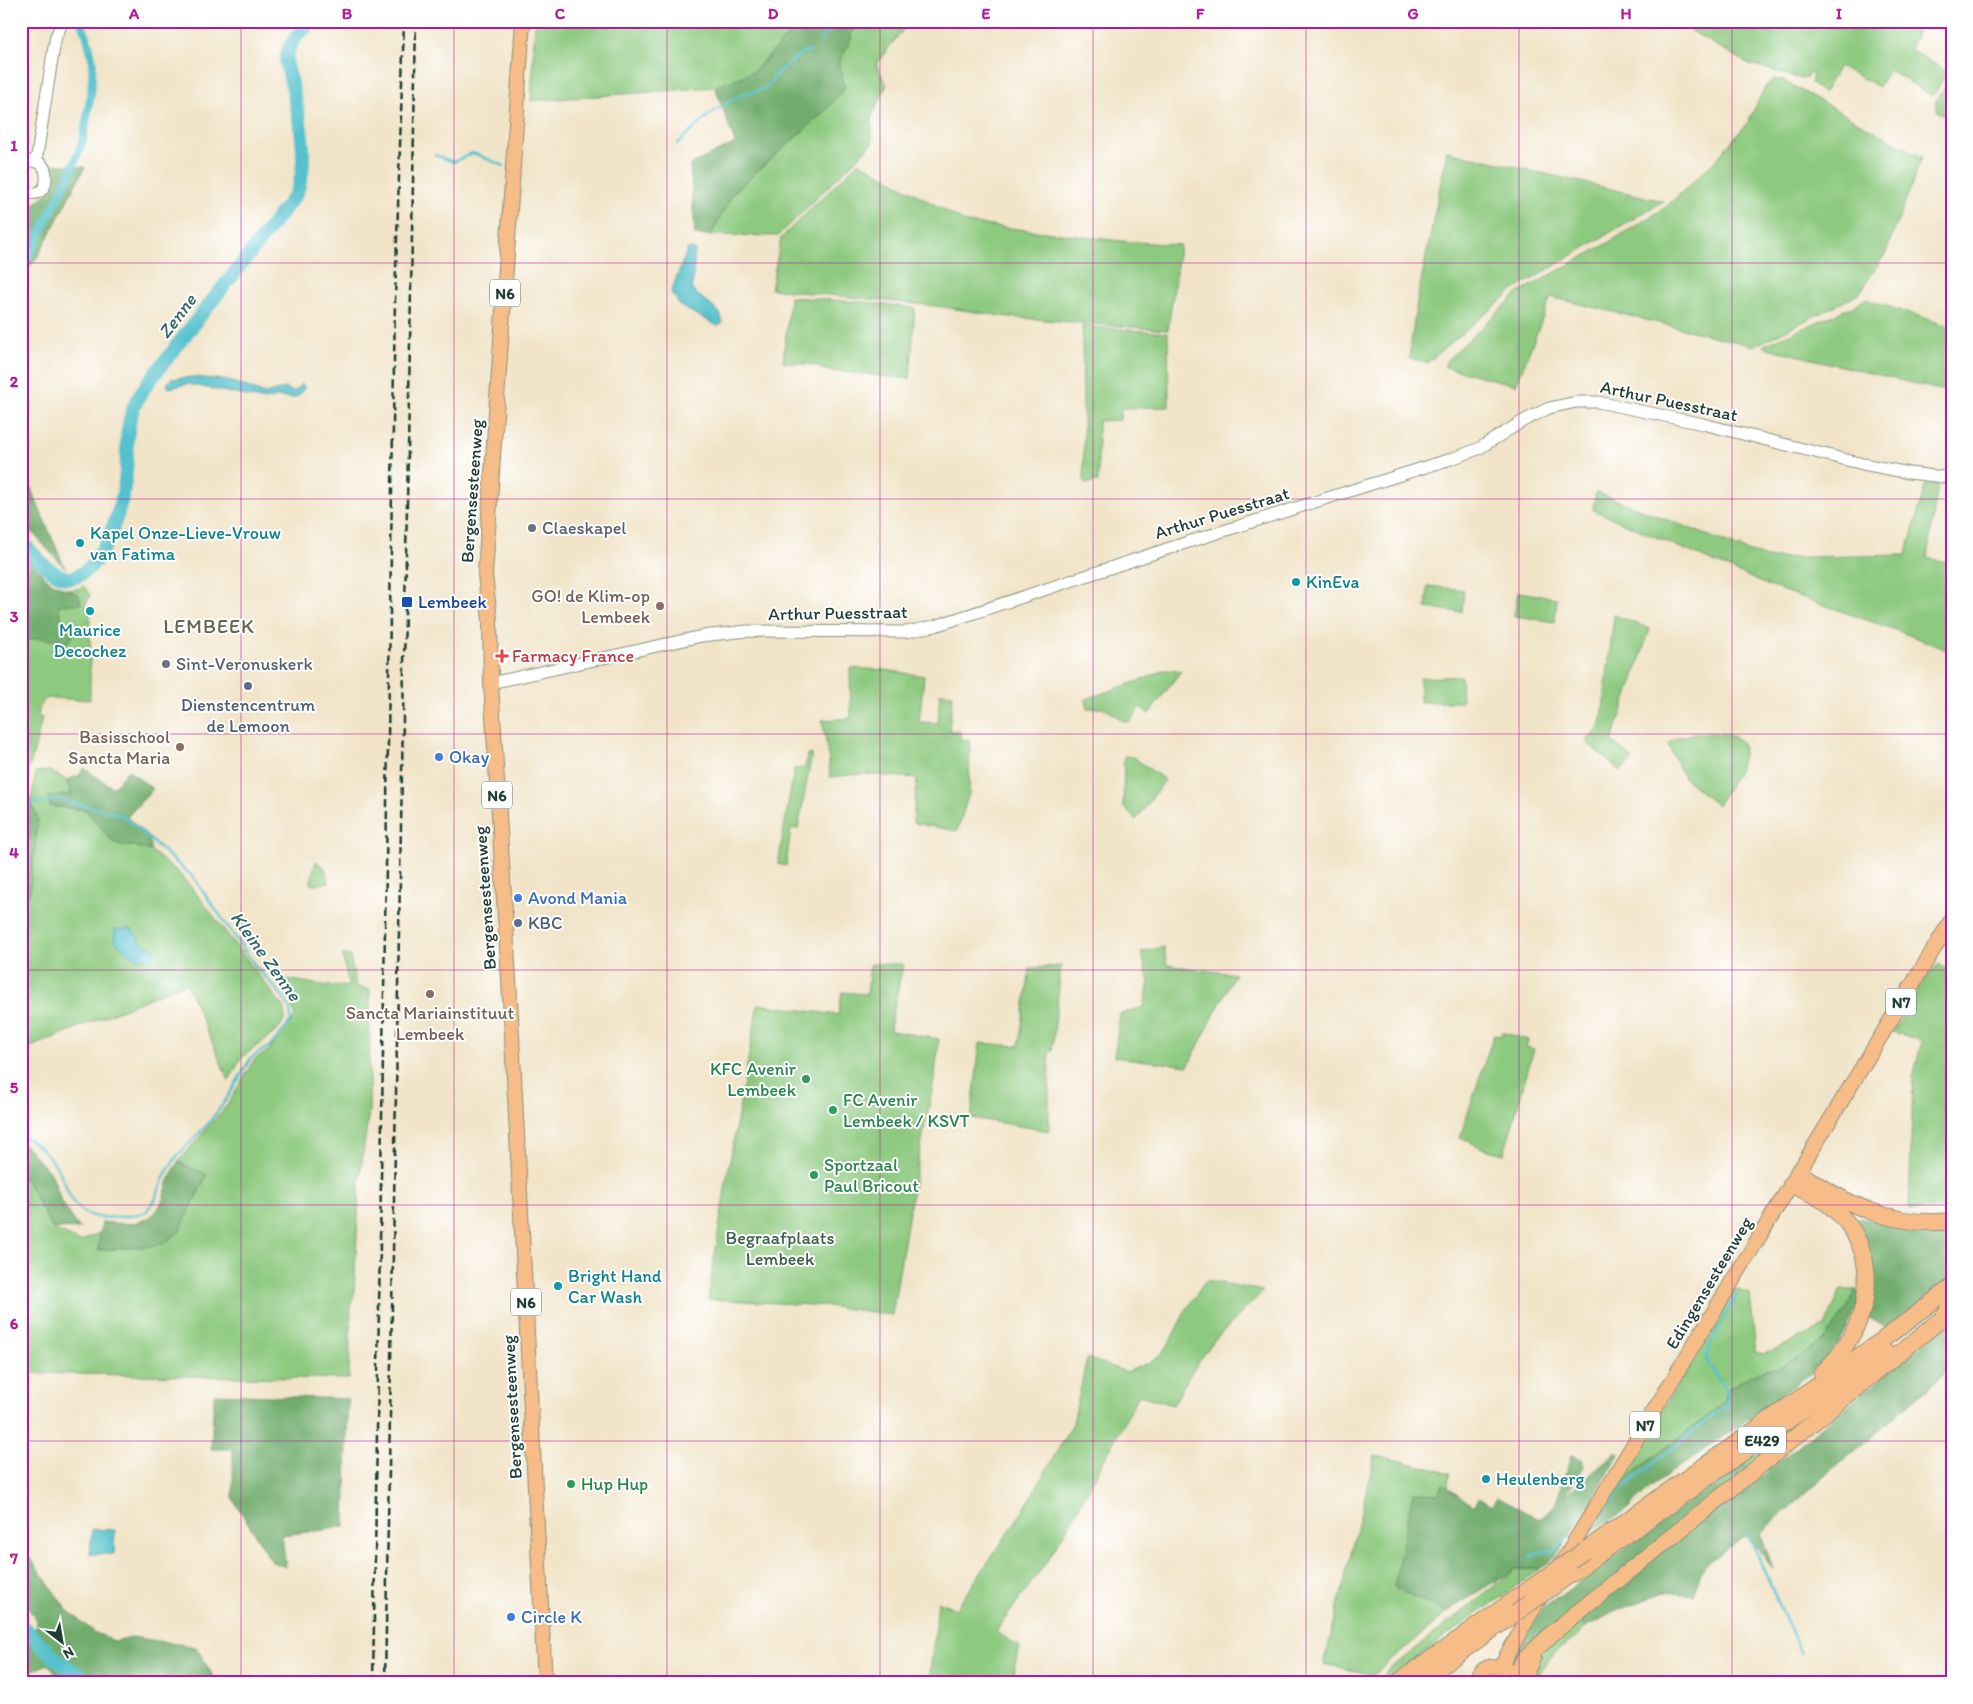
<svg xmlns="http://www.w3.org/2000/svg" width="1973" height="1704" font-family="Itim,sans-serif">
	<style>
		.green { fill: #8dc97f; stroke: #56835a }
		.forest { fill: #72ad6e; stroke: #487551 }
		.water { fill: #54c1cc; stroke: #3a7f80 }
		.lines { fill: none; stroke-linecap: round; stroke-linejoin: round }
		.stream { stroke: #54c1cc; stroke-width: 2.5 }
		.canal { stroke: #54c1cc; stroke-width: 8 }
		.river { stroke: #54c1cc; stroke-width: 14 }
		.minor-casing { stroke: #88907e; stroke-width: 13 }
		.major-casing { stroke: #88907e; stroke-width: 16 }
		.highway-casing { stroke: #88907e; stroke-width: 18 }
		.minor { stroke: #fff; stroke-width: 11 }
		.major { stroke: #f7bd88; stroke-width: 14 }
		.highway { stroke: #f7bd88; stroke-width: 16 }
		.rail { stroke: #1f3d34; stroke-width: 2.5; stroke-dasharray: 8 4; stroke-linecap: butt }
		.highway-bridge-casing { stroke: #88907e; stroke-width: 18; stroke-linecap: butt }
		.highway-bridge { stroke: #f7bd88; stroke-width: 16 }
		.grid { fill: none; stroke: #b5179e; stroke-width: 1; stroke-opacity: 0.55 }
		.worship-dot { fill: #6b7280; stroke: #fff; stroke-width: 2 }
		.culture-dot { fill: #0f9aa8; stroke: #fff; stroke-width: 2 }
		.transit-dot { fill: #1a4fb4; stroke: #fff; stroke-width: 2 }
		.education-dot { fill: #8d6e63; stroke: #fff; stroke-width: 2 }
		.health-dot { fill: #e0444e; stroke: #fff; stroke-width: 2 }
		.service-dot { fill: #5c6f8a; stroke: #fff; stroke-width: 2 }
		.shop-dot { fill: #3f7fe0; stroke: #fff; stroke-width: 2 }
		.leisure-dot { fill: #2e9e5b; stroke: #fff; stroke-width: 2 }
		.labels { text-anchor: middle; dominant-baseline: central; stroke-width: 4; stroke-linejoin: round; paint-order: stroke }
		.shield { fill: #fff; stroke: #627771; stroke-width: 1 }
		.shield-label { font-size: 16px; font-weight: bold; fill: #1f3d34 }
		.street-label { font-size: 18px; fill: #1f3d34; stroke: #fff }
		.worship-label { font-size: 18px; fill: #5b616d; stroke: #fff; text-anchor: start }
		.culture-label { font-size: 18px; fill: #0d838f; stroke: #fff; text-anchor: start }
		.education-label { font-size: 18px; fill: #785e54; stroke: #fff; text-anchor: end }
		.transit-label { font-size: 18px; fill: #164399; stroke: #fff; text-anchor: start }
		.health-label { font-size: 18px; fill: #be3a42; stroke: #fff; text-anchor: start }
		.service-label { font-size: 18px; fill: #4e5e75; stroke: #fff }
		.shop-label { font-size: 18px; fill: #366cbe; stroke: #fff; text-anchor: start }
		.leisure-label { font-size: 18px; fill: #27864d; stroke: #fff; text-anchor: start }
		.park-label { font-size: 18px; fill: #3a6047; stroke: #fff }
		.water-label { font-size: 19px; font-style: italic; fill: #2f6562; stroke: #fff }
		.quarter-label { font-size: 20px; letter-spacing: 1px; fill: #68644e; stroke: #fff }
		.neatline { fill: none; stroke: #b5179e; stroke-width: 2 }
		.grid-label { font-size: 16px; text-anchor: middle; font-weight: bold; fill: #b5179e }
	</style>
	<rect width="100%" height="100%" fill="#fff"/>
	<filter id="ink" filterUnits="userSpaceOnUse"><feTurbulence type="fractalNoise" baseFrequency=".02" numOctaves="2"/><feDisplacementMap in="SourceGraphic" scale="10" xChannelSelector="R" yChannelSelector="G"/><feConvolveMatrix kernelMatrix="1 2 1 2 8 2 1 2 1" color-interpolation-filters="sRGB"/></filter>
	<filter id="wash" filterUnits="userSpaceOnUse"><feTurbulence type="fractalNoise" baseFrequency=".0096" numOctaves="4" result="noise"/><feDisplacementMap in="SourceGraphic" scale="20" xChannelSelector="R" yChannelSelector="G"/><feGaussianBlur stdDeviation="1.12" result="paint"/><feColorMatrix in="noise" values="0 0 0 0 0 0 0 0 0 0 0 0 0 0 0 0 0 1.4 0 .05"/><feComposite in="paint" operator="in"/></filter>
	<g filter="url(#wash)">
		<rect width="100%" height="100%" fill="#f1e4c8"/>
		<g class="green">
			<path d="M535,21H802L753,72L715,87L531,101Z"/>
			<path d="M853,21H910L876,64L887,85L872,116V144L778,236L711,235L733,193L825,111L839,62L851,39Z"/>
			<path d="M1674,21H1923L1910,49L1947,72L1933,96L1889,70L1879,87L1839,66L1824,93L1811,84L1813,73L1809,72L1806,78L1801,79L1749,64Z"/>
			<path d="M1952,76V117L1938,112L1935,102Z"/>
			<path d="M1774,79L1784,81L1922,157L1886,253L1859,294L1754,346L1551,297L1516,385L1445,367L1446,361L1518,293L1603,246L1666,207L1714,162L1748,122L1765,87Z"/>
			<path d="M1447,151L1663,201L1514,290L1427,363L1409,358L1416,307Z"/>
			<path d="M859,162L967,223L1121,241L1180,245L1168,330L1009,317L936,306L771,289L781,238Z"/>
			<path d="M790,297L862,302L915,308L910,379L825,370L814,365L783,362Z"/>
			<path d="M1865,299L1952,327V393L1763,347L1764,345L1854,306Z"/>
			<path d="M1082,326L1168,333L1169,407L1121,408L1120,420L1098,421V482L1084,484Z"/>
			<path d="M1926,483L1938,484L1927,558L1952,563V652L1901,632L1772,587L1593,510L1596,492L1766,558L1906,555Z"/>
			<path d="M21,552C36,568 59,600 84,586L90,595L85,605L90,614V700L47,698L41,704L38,716L42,718L33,756L21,791Z"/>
			<path d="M1428,586L1464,590L1462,612L1426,608Z"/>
			<path d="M1518,592L1557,598L1555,622L1514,616Z"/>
			<path d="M1614,615L1650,629L1612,741L1633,759L1620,771L1586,742L1598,728L1602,719Z"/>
			<path d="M850,668L886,670L924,676L919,722L938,723L940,693L953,694L949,730L960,732L961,739L970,740L969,794L957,831L913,823L917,778L862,774L830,777L828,753L822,720L851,718Z"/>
			<path d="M1164,670L1181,671L1149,714L1140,707L1130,722L1123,721L1104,708H1087L1086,699L1144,679Z"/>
			<path d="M1461,676L1462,702H1420V678Z"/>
			<path d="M1703,733C1714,733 1727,733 1738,739C1756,750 1725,793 1717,805L1685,779L1668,745C1674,735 1692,735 1703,733Z"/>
			<path d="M812,754L798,829L791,828L786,866L778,864L794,769L805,768L807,755Z"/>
			<path d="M1124,756L1133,757L1165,780L1136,820L1123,807Z"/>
			<path d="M50,771L66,780L72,794L48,797L50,806L86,810L113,842L125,846H134L151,851L178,872L196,893L284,1008L285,1019L278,1030L241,1058L229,1081L186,983L21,1051V900L29,894L38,820L31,800L36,772Z"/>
			<path d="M316,861L325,868L328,882L315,885L310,884Z"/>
			<path d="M1164,947L1167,965L1235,974L1188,1066L1114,1057L1120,1014L1144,1007L1149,982L1141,952Z"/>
			<path d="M342,955H350L356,986L370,990L369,1110L360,1176L354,1294L351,1306L349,1379L21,1373V1176L25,1178L52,1228L80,1242L101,1232L98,1250L145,1247L202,1184L207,1176L178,1162L228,1104L254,1060L269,1050L295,1017L292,1003L275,977L328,986H349Z"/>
			<path d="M870,964H903L890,1027L891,1031L939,1039L935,1075L914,1182L892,1315L828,1306L708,1299L726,1182L758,1004L838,1015L842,992L867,994Z"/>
			<path d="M1939,964L1952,971V1206L1939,1209L1909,1210L1913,1077L1922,1041L1893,1032L1919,987Z"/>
			<path d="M1061,966L1052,1052L1049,1051V1131L971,1118L980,1043L1019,1046L1030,968Z"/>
			<path d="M1502,1032L1528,1040L1526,1047L1534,1049L1504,1154L1484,1149L1460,1137L1494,1034L1501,1036Z"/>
			<path d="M1206,1280L1263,1291L1212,1343L1191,1373L1173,1405L1139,1395L1072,1520L1046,1563L996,1631L1019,1647L1011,1683H929L938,1601L956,1609L1023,1511L1073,1423L1087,1358L1126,1372L1151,1362L1160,1356L1168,1345L1186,1310Z"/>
			<path d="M1734,1289L1750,1294L1756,1352L1764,1354L1825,1327L1841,1289H1856C1843,1321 1821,1347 1791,1362C1780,1368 1769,1369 1758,1373C1747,1376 1737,1384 1727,1389L1725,1400L1712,1413L1643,1465L1617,1488Z"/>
			<path d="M1861,1374L1747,1470L1744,1462Z"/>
			<path d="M1375,1455L1451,1473L1443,1500L1418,1496L1396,1591L1454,1607L1374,1675L1324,1664Z"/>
			<path d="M1516,1569H1540L1381,1683H1377L1385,1673Z"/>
			<path d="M1579,1622L1586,1627L1585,1629C1571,1641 1536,1663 1537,1683H1530L1539,1653Z"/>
		</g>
		<g class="forest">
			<path d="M802,21H853L851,39L839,62L845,88L825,111L733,193L711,235H695L690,165L735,143L715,87L753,72Z"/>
			<path d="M53,164L85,167L38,256L23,275V256L33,205C51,189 58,191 53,164Z"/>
			<path d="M21,449L26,471L33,494L65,568L29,529L21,523Z"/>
			<path d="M21,552L50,582L79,595L81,604L58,605L62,621L73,636L67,643L40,638L21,641Z"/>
			<path d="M84,768L113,788L128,770L153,789L127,817L149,837L151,851L134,846H125L113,842L86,810L50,806L48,797L72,794L67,780L80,775Z"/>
			<path d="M21,777L38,820L29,894L21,900Z"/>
			<path d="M23,1143L52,1175L62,1203L80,1229L52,1228L25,1178L21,1176Z"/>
			<path d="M178,1162L207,1175L179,1232L165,1243L145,1247L98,1250L102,1222C126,1225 153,1227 163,1199C168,1184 170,1175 178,1162Z"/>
			<path d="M1860,1217L1935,1231L1952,1229V1279L1886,1327L1869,1318L1872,1268L1854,1222Z"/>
			<path d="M1856,1289L1859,1292L1857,1308L1842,1339L1818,1368L1723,1437L1651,1486L1626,1510L1583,1537L1617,1488L1643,1465L1712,1413L1725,1400L1727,1389C1737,1384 1747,1376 1758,1373C1769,1369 1780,1368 1791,1362C1821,1347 1843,1321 1856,1289Z"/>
			<path d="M1952,1321V1367L1760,1533L1773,1568L1746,1536L1707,1563L1699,1574L1695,1595L1664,1592L1619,1610L1586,1627L1579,1622L1687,1529L1751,1484Z"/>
			<path d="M214,1394L348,1399L345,1526L325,1530L282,1535L286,1567L272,1562L233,1499V1449H211Z"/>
			<path d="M1617,1451L1620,1453L1558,1554L1540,1569H1516L1446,1612L1394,1587L1413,1492L1438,1494L1442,1484L1474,1506L1479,1498L1491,1506L1497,1497L1539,1519L1555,1505L1571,1455L1582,1459L1584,1467L1564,1496Z"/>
			<path d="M1744,1462L1747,1470L1515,1666L1513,1659L1542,1609Z"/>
			<path d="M21,1545L67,1610L94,1632L114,1641L132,1637L196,1647L217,1683H60L53,1670L48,1664L21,1675V1646L32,1643L37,1620L21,1599Z"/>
		</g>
		<g class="water">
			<path d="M688,248L695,250L692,290L720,313L723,323L718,326L680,306L671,292Z"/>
			<path d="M193,377L225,380L242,385L265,394L285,388L294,392L301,384L305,387L299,395L295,398L277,397L265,400L188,384L169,388L167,384L171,379Z"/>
			<path d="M115,929H132L143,944L156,949L152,958C133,960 125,953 114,939Z"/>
			<path d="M92,1529L115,1530L114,1554H90Z"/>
		</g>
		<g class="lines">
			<g class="stream">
				<path d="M820,42L837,21"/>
				<path d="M677,144L710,114L738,96L764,89L770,84L778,72L802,53L810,51"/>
				<path d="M435,155L453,162L473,153L504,166"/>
				<path d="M21,799L23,800"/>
				<path d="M21,1135C39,1145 47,1152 58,1169C68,1185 68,1205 87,1214C101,1221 130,1216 145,1213L155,1200L165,1175L177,1156L208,1124L226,1100L251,1058L271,1045L286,1028L291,1019L290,1009L283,997L254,964L193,877L122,815L57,799L37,803L27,801"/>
				<path d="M1727,1411L1728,1393L1708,1364L1706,1353L1728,1310L1737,1296"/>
				<path d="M1588,1529L1595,1526L1617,1493L1727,1404"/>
				<path d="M1748,1535L1801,1653"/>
				<path d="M1530,1557L1541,1552L1556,1550L1563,1540L1570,1537"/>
			</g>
			<path class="canal" d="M28,258L72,169L83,140L91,93L93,62L87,37L80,21"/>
			<g class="river">
				<path d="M21,541C33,553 57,584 75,577C106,566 124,501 126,472C128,451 125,432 132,412C139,390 159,370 172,352C203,311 237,271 268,230C278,218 286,206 296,194C313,157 295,100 286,61C287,43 300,33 312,21"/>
				<path d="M21,1625L58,1661L92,1683"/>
			</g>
		</g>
	</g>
	<g filter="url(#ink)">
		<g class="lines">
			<g class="minor-casing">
				<g id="minor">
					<path d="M36,162L53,53L56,36L63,21"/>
					<path d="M21,166C53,142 56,211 21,189"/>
					<path d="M491,683L702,636L747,631L907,632L935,626L1179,545L1451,459L1478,449L1523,421L1549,408L1576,402H1598L1703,424L1863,464L1909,473L1952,478"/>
				</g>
			</g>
			<g class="major-casing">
				<g id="major">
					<path d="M523,21L485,574L490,620L491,683L509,979L545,1683"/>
					<path d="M1559,1567L1952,919"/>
					<path d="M1500,1667L1541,1596"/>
					<path d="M1475,1683C1479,1667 1494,1662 1507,1670"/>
				</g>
			</g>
			<g class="highway-casing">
				<g id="highway">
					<path d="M1798,1172C1845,1204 1893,1228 1952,1221"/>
					<path d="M1791,1185C1803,1190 1817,1195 1828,1204C1888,1251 1872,1327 1822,1373"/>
					<path d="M1584,1551L1889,1335L1952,1287"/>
					<path d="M1571,1574L1885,1352"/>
					<path d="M1513,1678L1525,1659L1556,1630L1944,1317L1952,1303"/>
					<path d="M1397,1683L1529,1589"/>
					<path d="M1417,1683L1516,1613"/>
					<path d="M1527,1683L1525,1673L1533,1657"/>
				</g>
			</g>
			<use href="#minor" class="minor"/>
			<use href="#major" class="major"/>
			<use href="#highway" class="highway"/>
			<g class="rail">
				<path d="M373,1683L395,300L404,21"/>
				<path d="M385,1683L416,21"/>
			</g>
			<g class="highway-bridge-casing">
				<g id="highway-bridge">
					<path d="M1529,1589L1584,1551"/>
					<path d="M1516,1613L1571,1574"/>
				</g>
			</g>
			<use href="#highway-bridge" class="highway-bridge"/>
		</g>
	</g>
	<path class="grid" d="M241,21V1683M454,21V1683M667,21V1683M880,21V1683M1093,21V1683M1306,21V1683M1519,21V1683M1732,21V1683M21,263H1952M21,499H1952M21,734H1952M21,970H1952M21,1205H1952M21,1441H1952"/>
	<g class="worship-dot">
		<circle cx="532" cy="528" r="5"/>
		<circle cx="166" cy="664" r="5"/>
	</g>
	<g class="culture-dot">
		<circle cx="80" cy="543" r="5"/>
		<circle cx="1296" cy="582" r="5"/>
		<circle cx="90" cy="611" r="5"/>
		<circle cx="558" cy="1286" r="5"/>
		<circle cx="1486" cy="1479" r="5"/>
	</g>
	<rect class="transit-dot" x="401" y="596" width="12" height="12" rx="2.5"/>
	<g class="education-dot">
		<circle cx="660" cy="606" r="5"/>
		<circle cx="180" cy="747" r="5"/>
		<circle cx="430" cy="994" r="5"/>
	</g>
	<path class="health-dot" d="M499.5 648.5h5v5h5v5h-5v5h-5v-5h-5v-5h5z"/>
	<g class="service-dot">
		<circle cx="248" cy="686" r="5"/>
		<circle cx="518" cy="923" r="5"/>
	</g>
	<g class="shop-dot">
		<circle cx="439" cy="757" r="5"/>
		<circle cx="518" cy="898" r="5"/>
		<circle cx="511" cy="1617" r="5"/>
	</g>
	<g class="leisure-dot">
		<circle cx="806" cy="1079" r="5"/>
		<circle cx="833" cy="1110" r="5"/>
		<circle cx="814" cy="1175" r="5"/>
		<circle cx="571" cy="1484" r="5"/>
	</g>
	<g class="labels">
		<g class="shield">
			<rect x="490" y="279.5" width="30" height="27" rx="4"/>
			<rect x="482" y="781.5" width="30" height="27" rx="4"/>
			<rect x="1886" y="988.5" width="30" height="27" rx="4"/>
			<rect x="511" y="1288.5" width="30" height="27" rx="4"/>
			<rect x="1630" y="1411.5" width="30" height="27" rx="4"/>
			<rect x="1738" y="1426.5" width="48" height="27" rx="4"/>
		</g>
		<g class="shield-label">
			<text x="505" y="293">N6</text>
			<text x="497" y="795">N6</text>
			<text x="1901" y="1002">N7</text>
			<text x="526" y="1302">N6</text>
			<text x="1645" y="1425">N7</text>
			<text x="1762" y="1440">E429</text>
		</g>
		<g class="street-label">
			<text transform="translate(1669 401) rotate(12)">Arthur Puesstraat</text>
			<text transform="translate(472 491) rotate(-86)">Bergensesteenweg</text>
			<text transform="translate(1222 513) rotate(-17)">Arthur Puesstraat</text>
			<text transform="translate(838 613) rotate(-1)">Arthur Puesstraat</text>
			<text transform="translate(485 898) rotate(-94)">Bergensesteenweg</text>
			<text transform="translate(1709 1283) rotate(-59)">Edingensesteenweg</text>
			<text transform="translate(512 1407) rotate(-93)">Bergensesteenweg</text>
		</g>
		<g class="worship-label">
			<text x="542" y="528">Claeskapel</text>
			<text x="176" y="664">Sint-Veronuskerk</text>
		</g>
		<g class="culture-label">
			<text x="90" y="533">Kapel Onze-Lieve-Vrouw<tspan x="90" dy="21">van Fatima</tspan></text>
			<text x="1306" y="582">KinEva</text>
			<text x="90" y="630" text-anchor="middle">Maurice<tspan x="90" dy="21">Decochez</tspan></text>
			<text x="568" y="1276">Bright Hand<tspan x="568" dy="21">Car Wash</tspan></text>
			<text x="1496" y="1479">Heulenberg</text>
		</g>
		<g class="education-label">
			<text x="650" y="596">GO! de Klim-op<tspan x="650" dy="21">Lembeek</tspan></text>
			<text x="170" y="737">Basisschool<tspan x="170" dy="21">Sancta Maria</tspan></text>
			<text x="430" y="1013" text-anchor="middle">Sancta Mariainstituut<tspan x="430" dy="21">Lembeek</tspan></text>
		</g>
		<g class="transit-label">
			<text x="418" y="602">Lembeek</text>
		</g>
		<g class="health-label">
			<text x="512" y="656">Farmacy France</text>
		</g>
		<g class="service-label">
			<text x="248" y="705">Dienstencentrum<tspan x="248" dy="21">de Lemoon</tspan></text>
			<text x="528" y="923" text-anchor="start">KBC</text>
		</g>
		<g class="shop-label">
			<text x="449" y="757">Okay</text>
			<text x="528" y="898">Avond Mania</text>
			<text x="521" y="1617">Circle K</text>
		</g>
		<g class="leisure-label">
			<text x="796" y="1069" text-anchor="end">KFC Avenir<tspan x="796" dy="21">Lembeek</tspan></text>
			<text x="843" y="1100">FC Avenir<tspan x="843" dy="21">Lembeek / KSVT</tspan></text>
			<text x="824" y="1165">Sportzaal<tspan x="824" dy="21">Paul Bricout</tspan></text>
			<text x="581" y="1484">Hup Hup</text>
		</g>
		<g class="park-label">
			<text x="780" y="1238">Begraafplaats<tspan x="780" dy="21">Lembeek</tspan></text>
		</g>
		<g class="water-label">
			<text transform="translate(177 316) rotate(-53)">Zenne</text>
			<text transform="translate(266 956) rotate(54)">Kleine Zenne</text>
		</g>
		<g class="quarter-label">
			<text x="209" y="626">LEMBEEK</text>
		</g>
	</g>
	<rect width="1973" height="1704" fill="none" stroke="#fff" stroke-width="55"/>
	<g transform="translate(62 1642) rotate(149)" stroke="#ffffff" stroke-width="4" paint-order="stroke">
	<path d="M0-4L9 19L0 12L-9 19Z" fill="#1f3d34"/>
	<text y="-8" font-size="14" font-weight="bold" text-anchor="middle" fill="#1f3d34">N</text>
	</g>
	<rect x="28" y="28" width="1918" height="1648" class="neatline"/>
	<g class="grid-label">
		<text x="134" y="19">A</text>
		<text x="347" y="19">B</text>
		<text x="560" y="19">C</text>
		<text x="773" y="19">D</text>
		<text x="986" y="19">E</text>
		<text x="1200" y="19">F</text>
		<text x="1413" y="19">G</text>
		<text x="1626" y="19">H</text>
		<text x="1839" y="19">I</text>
		<text x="14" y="151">1</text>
		<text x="14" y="387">2</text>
		<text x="14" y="622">3</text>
		<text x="14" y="858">4</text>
		<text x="14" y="1093">5</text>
		<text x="14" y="1329">6</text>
		<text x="14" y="1564">7</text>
	</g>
</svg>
